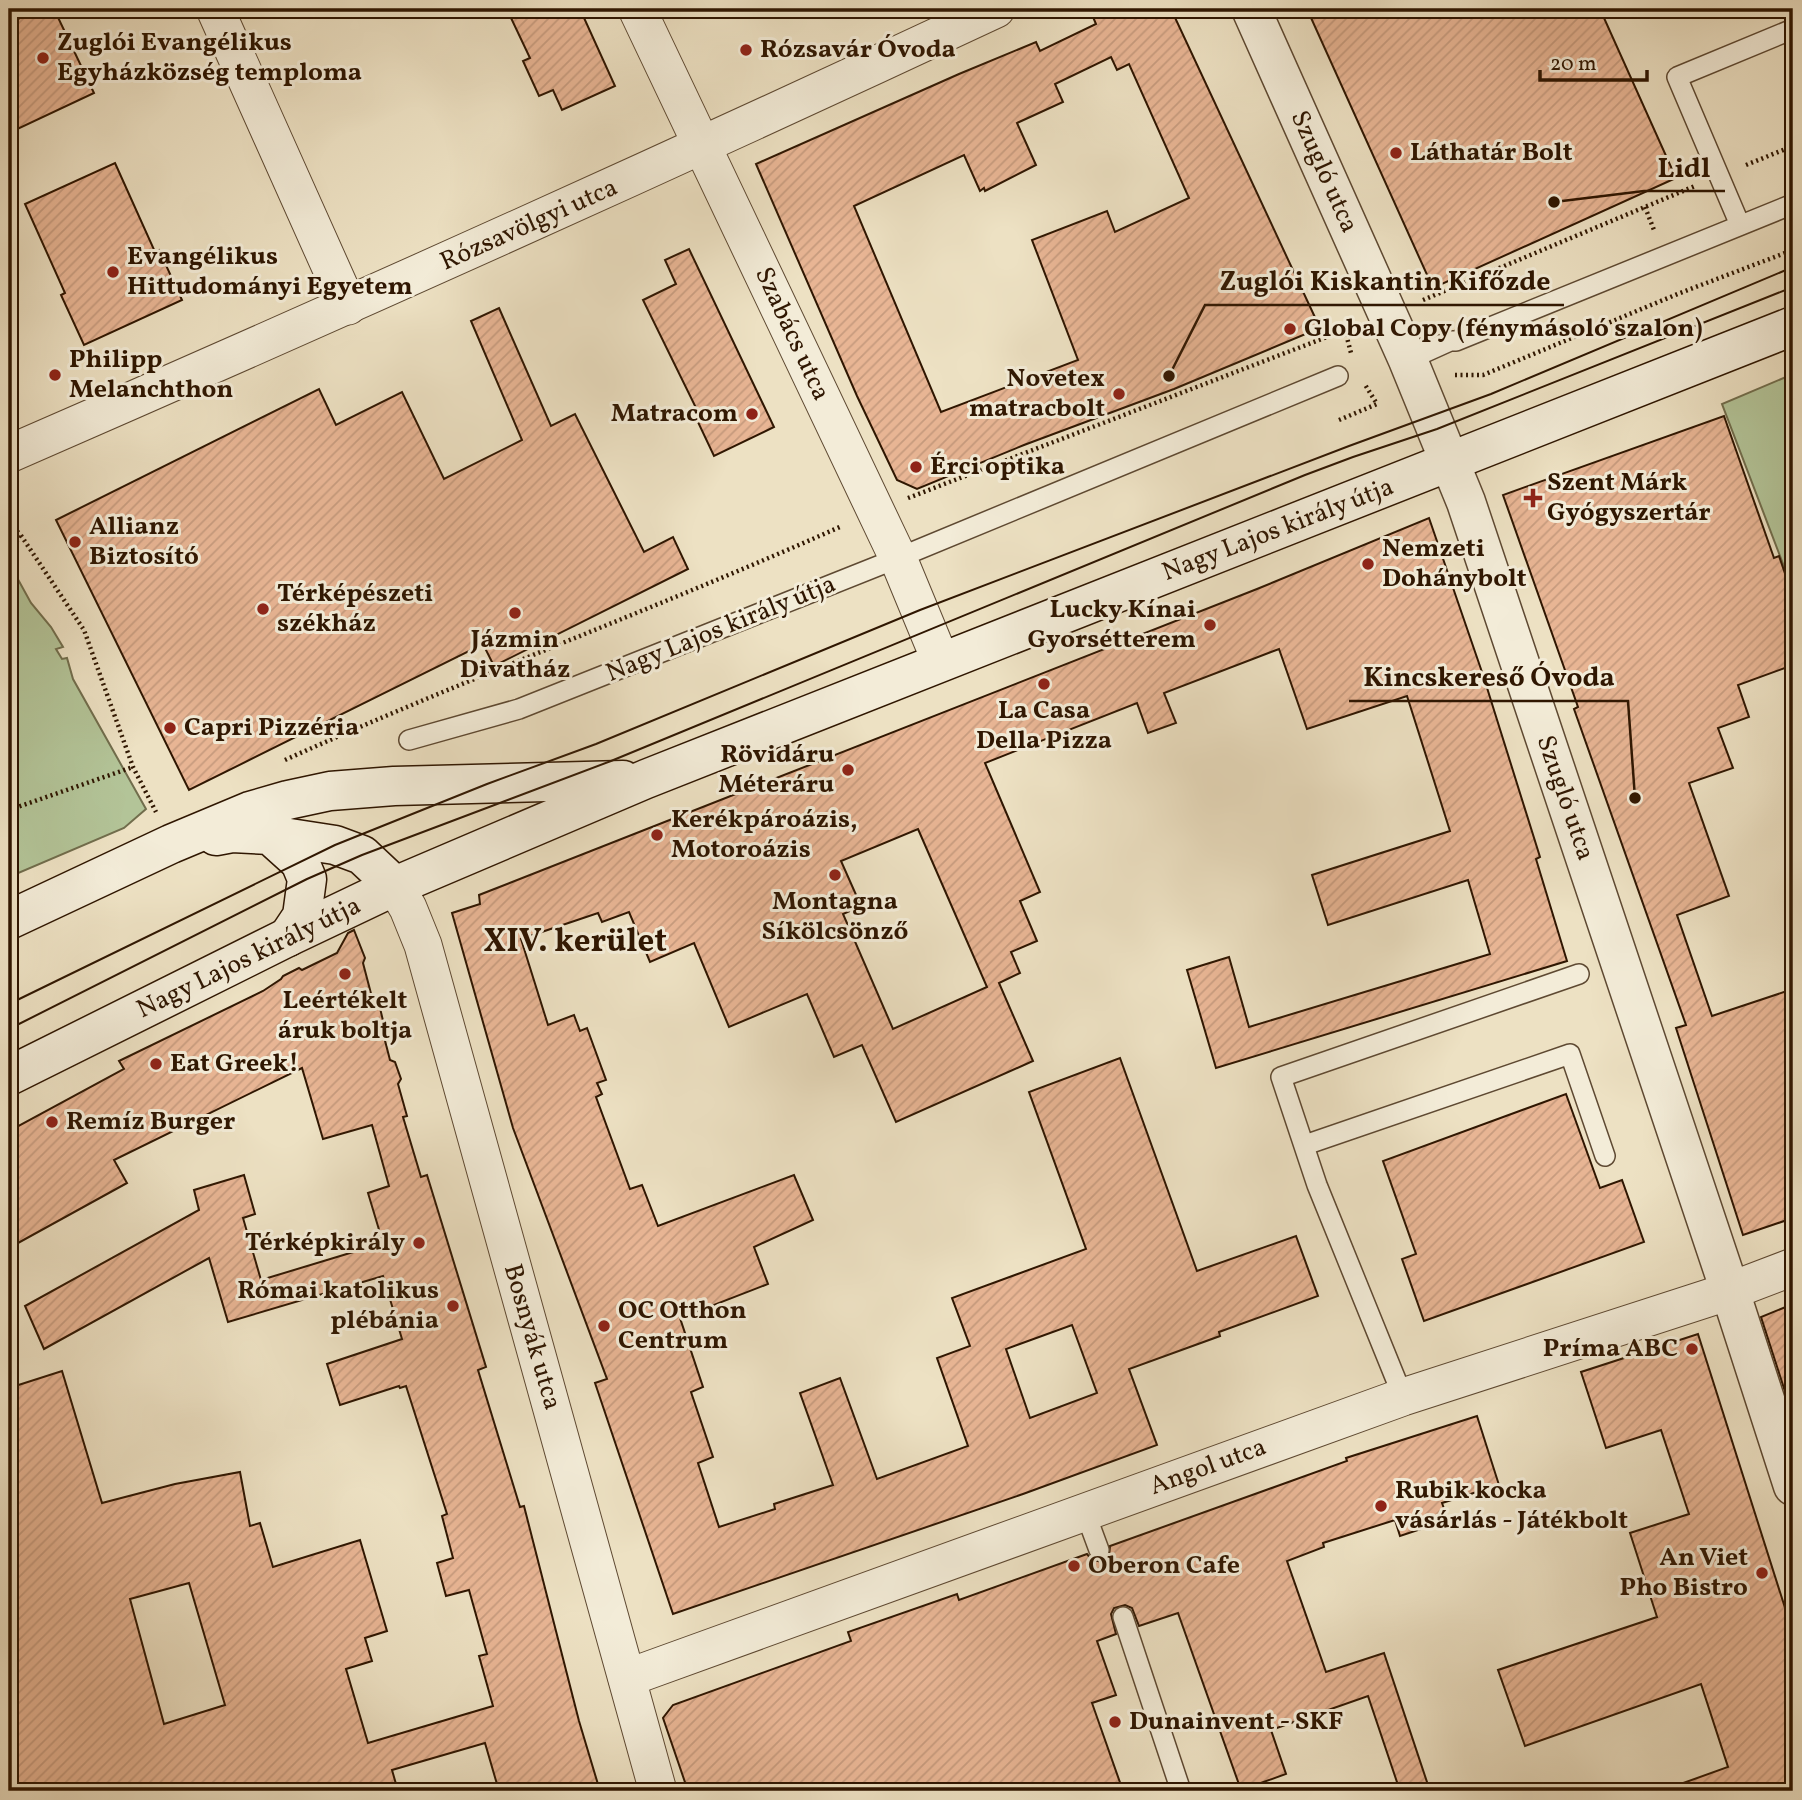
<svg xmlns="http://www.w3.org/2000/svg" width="1802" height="1800" font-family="Vollkorn,serif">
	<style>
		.grass { fill: #b3c498; stroke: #716d4c; stroke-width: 2 }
		.building { fill: url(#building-hatch); stroke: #2f1601; stroke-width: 2; fill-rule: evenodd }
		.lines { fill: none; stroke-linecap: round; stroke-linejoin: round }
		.service-casing { stroke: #5e4932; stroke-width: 22 }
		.minor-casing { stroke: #5e4932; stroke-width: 39 }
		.tertiary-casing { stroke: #5e4932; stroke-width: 41 }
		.secondary-casing { stroke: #2f1601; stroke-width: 41 }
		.path { stroke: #2f1601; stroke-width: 4.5; stroke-dasharray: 2 3.5; stroke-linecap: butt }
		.service { stroke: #f3ecd8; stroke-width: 19 }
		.minor { stroke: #f3ecd8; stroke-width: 37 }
		.tertiary { stroke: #f3ecd8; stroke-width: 38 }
		.secondary { stroke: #f3ecd8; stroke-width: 38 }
		.tram { stroke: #2f1601; stroke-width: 2 }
		.poi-dot { fill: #8f2418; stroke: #f3ecd8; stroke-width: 2.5 }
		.labels { text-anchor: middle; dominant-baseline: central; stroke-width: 6; stroke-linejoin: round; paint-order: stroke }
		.poi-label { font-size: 26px; font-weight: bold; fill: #2f1601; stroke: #f3ecd8; text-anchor: start }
		.street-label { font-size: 26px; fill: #2f1601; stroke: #f3ecd8 }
		.district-label { font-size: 33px; font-weight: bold; fill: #2f1601; stroke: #f3ecd8 }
		.leader { fill: none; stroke: #2f1601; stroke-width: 2.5 }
		.callout-dot { fill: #2f1601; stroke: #f3ecd8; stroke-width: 2.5 }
		.callout-label { font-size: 28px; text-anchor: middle; font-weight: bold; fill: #2f1601; stroke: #f3ecd8; stroke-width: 6; stroke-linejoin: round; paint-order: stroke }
	</style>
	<defs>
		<pattern id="building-hatch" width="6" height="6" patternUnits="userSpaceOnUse" patternTransform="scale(1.75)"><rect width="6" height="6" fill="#e8b594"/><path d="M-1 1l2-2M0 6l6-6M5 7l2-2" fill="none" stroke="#c79b7e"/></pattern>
	</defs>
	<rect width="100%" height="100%" fill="#ede1c3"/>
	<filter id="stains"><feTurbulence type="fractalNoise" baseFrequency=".00286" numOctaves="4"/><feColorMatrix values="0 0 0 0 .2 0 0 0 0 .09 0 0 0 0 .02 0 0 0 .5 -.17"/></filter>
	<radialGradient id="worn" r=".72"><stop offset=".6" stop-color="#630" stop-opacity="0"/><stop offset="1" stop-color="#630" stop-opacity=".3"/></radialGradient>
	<g class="grass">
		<path d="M1793,374V590L1722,404Z"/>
		<path d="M9,563L31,603L51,627L63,647L56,649L62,659L67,658L73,679L146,809L124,828L9,877Z"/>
	</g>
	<g class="building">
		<path d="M40,9H54L94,93L9,133V23Z"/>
		<path d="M530,9H580L615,86L562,110L553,90L539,96L523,61L530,58L511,18Z"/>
		<path d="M1111,9H1171L1320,328L1174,389L1024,445L917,489L897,480L857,396L756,164L959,74L1036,42L1040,51L1096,24L1093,17ZM1111,57L1117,70L1129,64L1189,198L1115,232L1107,211L1032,240L1078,360L941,412L854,206L964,155L980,191L984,188L985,191L1036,165L1017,123L1063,102L1055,84Z"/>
		<path d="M1307,9H1600L1676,178L1433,288Z"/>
		<path d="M115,163L155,252L159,250L182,300L84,345L61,295L65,293L25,204Z"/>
		<path d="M689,249L774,427L714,456L697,420L701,418L643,300L676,284L665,260Z"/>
		<path d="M499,308L551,426L575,414L644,552L673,537L688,569L494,666L483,644L189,790L56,520L319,389L336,425L402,392L444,479L522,440L471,321Z"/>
		<path d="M1724,416L1774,558L1779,556L1793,597V665L1738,685L1749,717L1718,728L1733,768L1689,783L1729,896L1677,915L1712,1016L1793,989V1218L1743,1235L1676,1028L1686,1025L1574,709L1578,707L1503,495Z"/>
		<path d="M1429,518L1483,675L1540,857L1536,859L1567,961L1216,1068L1187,970L1229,957L1249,1027L1490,954L1468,880L1328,925L1312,875L1450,831L1407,696L1307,729L1279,649L1164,693L1176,723L1148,733L1137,703L985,763L1040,892L1020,901L1037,941L1011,952L1020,973L999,983L1033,1061L896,1122L862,1045L834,1057L807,994L729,1027L694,943L650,962L629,912L602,922L598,913L521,939L548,1025L574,1015L580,1031L587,1028L606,1080L597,1083L602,1094L596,1097L630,1189L642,1185L658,1226L794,1175L813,1220L754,1247L768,1284L680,1318L703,1387L691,1392L713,1457L698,1463L719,1527L775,1509L774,1504L833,1485L800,1393L840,1378L877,1479L968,1446L937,1358L970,1346L952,1298L1086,1249L1029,1092L1120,1058L1197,1271L1296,1236L1318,1296L1219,1332L1220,1336L1129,1369L1157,1445L1023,1494L673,1614L595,1383L607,1379L513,1128L452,913L480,904L479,895L1257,589ZM918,829L987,987L893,1029L843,914L861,906L841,861ZM1072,1325L1097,1393L1030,1418L1006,1349Z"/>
		<path d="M354,930L365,958L363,963L374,1005L380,1008L384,1025L382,1029L390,1060L395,1062L401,1079L398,1084L407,1116L403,1117L421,1177L427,1175L486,1367L478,1370L520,1507L524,1506L579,1721L600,1791H499L485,1743L392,1770L398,1791H9V1388L62,1371L102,1503L175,1484L240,1472L250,1526L260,1523L273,1567L360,1540L387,1631L365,1638L372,1661L346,1669L368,1743L493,1706L479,1656L487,1654L469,1590L446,1596L437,1563L453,1558L442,1516L447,1514L406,1386L400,1388L399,1386L340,1405L327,1364L402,1339L383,1276L228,1322L209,1258L44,1349L25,1306L199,1210L194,1190L244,1175L255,1214L243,1218L261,1280L383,1243L368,1193L389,1186L372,1125L323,1139L302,1068L114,1160L127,1183L9,1248V1131L124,1069L119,1061L263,991L281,979L283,976L299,968L302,970L337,953L348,933ZM189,1583L225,1705L164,1724L130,1599Z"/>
		<path d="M1566,1094L1600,1188L1622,1180L1644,1242L1424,1321L1402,1259L1416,1254L1383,1161Z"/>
		<path d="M1793,1304V1409L1791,1410L1761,1317Z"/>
		<path d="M1698,1334L1793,1633V1791H1672V1787L1728,1767L1701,1684L1525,1746L1498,1670L1657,1617L1630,1533L1689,1514L1661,1430L1606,1448L1581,1372Z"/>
		<path d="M1477,1416L1499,1485L1442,1503L1448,1520L1400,1536L1395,1520L1323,1543L1324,1547L1287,1561L1326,1672L1384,1653L1430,1791H1400L1368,1696L1271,1730L1286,1774L1241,1790L1178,1613L1139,1626L1132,1608L1125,1605L1114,1608L1111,1614L1116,1634L1097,1641L1116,1695L1092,1703L1123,1791H688L663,1718L673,1705L851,1641L848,1632L957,1594L959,1600L1087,1554L1092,1560L1103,1562L1109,1557L1110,1546L1347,1461L1346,1458Z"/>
	</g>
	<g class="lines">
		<g class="service-casing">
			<g id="service">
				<path d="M1740,225L1677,77L1793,29"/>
				<path d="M1408,360L1450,341H1456L1793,204"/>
				<path d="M409,740L519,709L898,558L1338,376"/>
				<path d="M1305,1145L1570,1054L1605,1156"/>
				<path d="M1403,1397L1317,1185L1281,1077L1579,974"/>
				<path d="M1085,1512L1099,1550"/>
				<path d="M1123,1617L1181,1791"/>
			</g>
		</g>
		<g class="minor-casing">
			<g id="minor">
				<path d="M215,9L348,306"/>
				<path d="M637,9L898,558L941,662"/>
				<path d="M9,454C340,310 669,162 996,9"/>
				<path d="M395,886L408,908L423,945L658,1791"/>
				<path d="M627,1678L1403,1397L1730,1291L1793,1267"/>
			</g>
		</g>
		<g class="tertiary-casing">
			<path id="tertiary" d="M1251,9L1408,360L1466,502L1730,1291L1793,1486"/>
		</g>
		<g class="secondary-casing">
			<g id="secondary">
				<path d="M270,835L335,845L362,855L395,886"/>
				<path d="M216,836L232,833L270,835L300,862L307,879L302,916L288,937"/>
				<path d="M9,920L171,844L250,811L288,800L330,791L394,786L623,780"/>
				<path d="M9,1076L288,937L395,886L646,779L1793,326"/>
			</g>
		</g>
		<g class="path">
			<path d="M1746,165L1793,146"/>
			<path d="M1645,207L1654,230"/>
			<path d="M1423,300L1695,186"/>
			<path d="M1455,375H1483L1680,293L1793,250"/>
			<path d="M1339,420L1377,404L1364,383"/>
			<path d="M908,498L1345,330L1351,353"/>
			<path d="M9,524L20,534L84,630L133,767L156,812"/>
			<path d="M9,557L20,535"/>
			<path d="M285,760C469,677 658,608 842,526"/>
			<path d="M9,810L133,767"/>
		</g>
		<use href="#service" class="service"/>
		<use href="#minor" class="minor"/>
		<use href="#tertiary" class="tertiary"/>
		<use href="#secondary" class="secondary"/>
		<g class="tram">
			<path d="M9,1004L335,845L487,784L596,744L920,610L1349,446L1491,394L1793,267"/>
			<path d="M9,1029L307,879L362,855L611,761L1305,475L1353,457L1437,429L1793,287"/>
		</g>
	</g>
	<g class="poi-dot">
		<circle cx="746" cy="50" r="7"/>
		<circle cx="43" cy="58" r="7"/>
		<circle cx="1396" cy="153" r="7"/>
		<circle cx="113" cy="272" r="7"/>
		<circle cx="1290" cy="329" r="7"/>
		<circle cx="55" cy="375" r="7"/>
		<circle cx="1119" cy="394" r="7"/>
		<circle cx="752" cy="414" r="7"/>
		<circle cx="916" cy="467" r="7"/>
		<path d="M1529.5 487.5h7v7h7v7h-7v7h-7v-7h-7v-7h7z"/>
		<circle cx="75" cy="542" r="7"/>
		<circle cx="1368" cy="564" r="7"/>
		<circle cx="263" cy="609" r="7"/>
		<circle cx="515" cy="613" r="7"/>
		<circle cx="1210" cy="625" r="7"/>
		<circle cx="1044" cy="684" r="7"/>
		<circle cx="170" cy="728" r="7"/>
		<circle cx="848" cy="770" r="7"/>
		<circle cx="657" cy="835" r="7"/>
		<circle cx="835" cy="875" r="7"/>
		<circle cx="345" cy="974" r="7"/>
		<circle cx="156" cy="1064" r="7"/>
		<circle cx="52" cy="1122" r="7"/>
		<circle cx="419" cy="1243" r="7"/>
		<circle cx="453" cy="1306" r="7"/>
		<circle cx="604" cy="1326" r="7"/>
		<circle cx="1692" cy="1349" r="7"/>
		<circle cx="1381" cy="1506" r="7"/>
		<circle cx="1074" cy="1566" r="7"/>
		<circle cx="1762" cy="1573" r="7"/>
		<circle cx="1115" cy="1722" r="7"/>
	</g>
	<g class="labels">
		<g class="poi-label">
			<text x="57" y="43">Zuglói Evangélikus<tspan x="57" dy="30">Egyházközség temploma</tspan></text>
			<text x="760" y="50">Rózsavár Óvoda</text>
			<text x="1410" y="153">Láthatár Bolt</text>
			<text x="127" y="257">Evangélikus<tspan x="127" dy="30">Hittudományi Egyetem</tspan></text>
			<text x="1304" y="329">Global Copy (fénymásoló szalon)</text>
			<text x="69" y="360">Philipp<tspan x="69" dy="30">Melanchthon</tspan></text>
			<text x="1105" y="379" text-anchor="end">Novetex<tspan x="1105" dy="30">matracbolt</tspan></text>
			<text x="738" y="414" text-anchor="end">Matracom</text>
			<text x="930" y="467">Érci optika</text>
			<text x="1547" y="483">Szent Márk<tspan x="1547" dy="30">Gyógyszertár</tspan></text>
			<text x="89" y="527">Allianz<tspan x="89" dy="30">Biztosító</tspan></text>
			<text x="1382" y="549">Nemzeti<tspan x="1382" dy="30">Dohánybolt</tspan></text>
			<text x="277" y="594">Térképészeti<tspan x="277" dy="30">székház</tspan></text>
			<text x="1196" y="610" text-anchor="end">Lucky Kínai<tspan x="1196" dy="30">Gyorsétterem</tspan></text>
			<text x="515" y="640" text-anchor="middle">Jázmin<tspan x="515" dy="30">Divatház</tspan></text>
			<text x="1044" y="711" text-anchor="middle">La Casa<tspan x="1044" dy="30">Della Pizza</tspan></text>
			<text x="184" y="728">Capri Pizzéria</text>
			<text x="834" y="755" text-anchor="end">Rövidáru<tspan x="834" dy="30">Méteráru</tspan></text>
			<text x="671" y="820">Kerékpároázis,<tspan x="671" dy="30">Motoroázis</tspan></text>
			<text x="835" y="902" text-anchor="middle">Montagna<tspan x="835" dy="30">Síkölcsönző</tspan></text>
			<text x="345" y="1001" text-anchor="middle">Leértékelt<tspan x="345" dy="30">áruk boltja</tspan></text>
			<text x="170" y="1064">Eat Greek!</text>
			<text x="66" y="1122">Remíz Burger</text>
			<text x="405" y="1243" text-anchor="end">Térképkirály</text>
			<text x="439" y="1291" text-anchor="end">Római katolikus<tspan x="439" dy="30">plébánia</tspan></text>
			<text x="618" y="1311">OC Otthon<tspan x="618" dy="30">Centrum</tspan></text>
			<text x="1678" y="1349" text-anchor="end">Príma ABC</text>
			<text x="1395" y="1491">Rubik kocka<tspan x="1395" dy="30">vásárlás - Játékbolt</tspan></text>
			<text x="1748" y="1558" text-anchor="end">An Viet<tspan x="1748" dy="30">Pho Bistro</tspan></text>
			<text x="1088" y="1566">Oberon Cafe</text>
			<text x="1129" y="1722">Dunainvent - SKF</text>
		</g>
		<g class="street-label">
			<text transform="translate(1324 172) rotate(66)">Szugló utca</text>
			<text transform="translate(529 225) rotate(-24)">Rózsavölgyi utca</text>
			<text transform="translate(792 334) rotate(65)">Szabács utca</text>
			<text transform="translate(1278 530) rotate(-21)">Nagy Lajos király útja</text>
			<text transform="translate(721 629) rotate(-22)">Nagy Lajos király útja</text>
			<text transform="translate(1565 798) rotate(71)">Szugló utca</text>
			<text transform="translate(249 958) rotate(-26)">Nagy Lajos király útja</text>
			<text transform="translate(532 1337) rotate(74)">Bosnyák utca</text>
			<text transform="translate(1208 1467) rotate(-20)">Angol utca</text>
		</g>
		<g class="district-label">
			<text x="575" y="943">XIV. kerület</text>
		</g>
	</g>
	<path class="leader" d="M1554 202L1644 191H1725M1169 376L1205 305H1564M1635 798L1628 701H1349"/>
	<g class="callout-dot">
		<circle cx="1554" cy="202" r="7"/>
		<circle cx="1169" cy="376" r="7"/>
		<circle cx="1635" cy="798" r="7"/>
	</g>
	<g class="callout-label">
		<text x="1684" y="177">Lidl</text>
		<text x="1385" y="290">Zuglói Kiskantin Kifőzde</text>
		<text x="1489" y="686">Kincskereső Óvoda</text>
	</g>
	<rect width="1802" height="1800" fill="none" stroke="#ede1c3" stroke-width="35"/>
	<rect x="10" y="10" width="1781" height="1779" fill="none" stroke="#2f1601" stroke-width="3.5"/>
	<rect x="18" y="18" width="1767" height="1765" fill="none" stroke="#2f1601" stroke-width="2"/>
	<path d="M1540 70v10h107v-10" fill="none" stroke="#2f1601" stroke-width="3.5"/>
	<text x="1550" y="70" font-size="21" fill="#2f1601" stroke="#f3ecd8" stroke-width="5" paint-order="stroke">20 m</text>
	<rect width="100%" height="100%" filter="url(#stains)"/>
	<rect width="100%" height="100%" fill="url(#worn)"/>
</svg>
